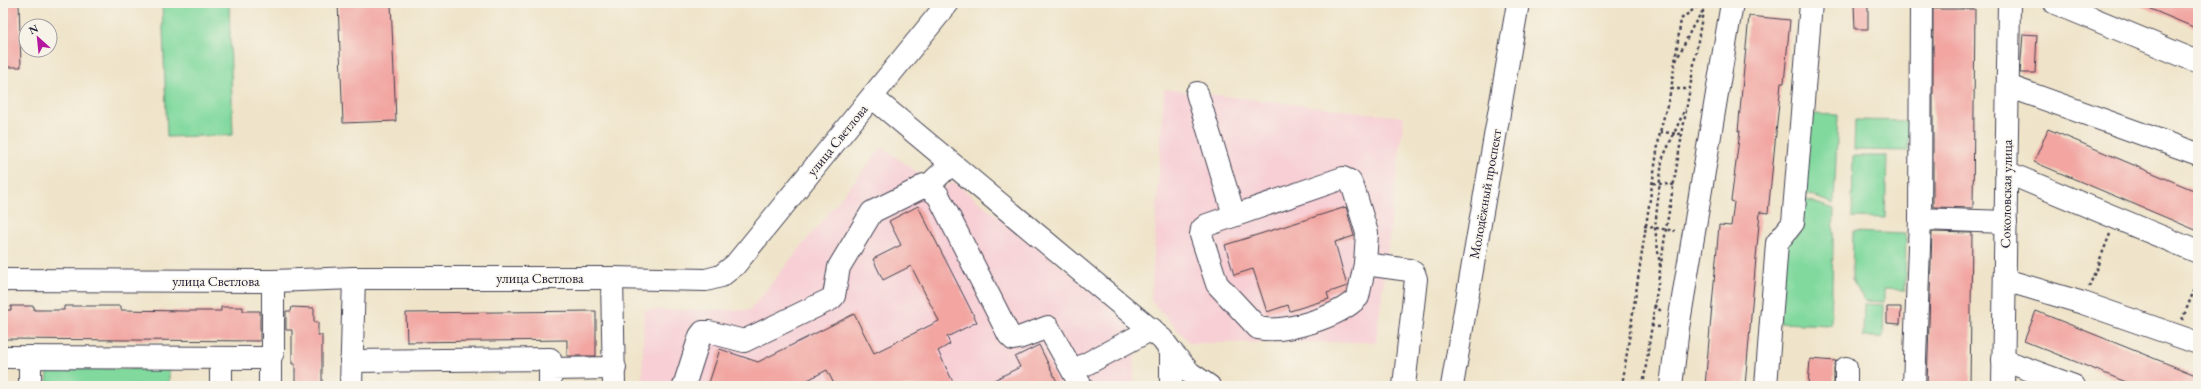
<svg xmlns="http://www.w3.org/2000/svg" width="2201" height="389" font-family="'EB Garamond',serif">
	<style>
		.built { fill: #f7cfd5 }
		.green { fill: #81d99e; stroke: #527e6c }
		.building { fill: #f2a5a1 }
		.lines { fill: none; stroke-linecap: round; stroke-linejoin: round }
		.minor-casing { stroke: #413f50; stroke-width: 24 }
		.path { stroke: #413f50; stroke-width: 2.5; stroke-dasharray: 3 3; stroke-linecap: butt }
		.minor { stroke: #fff; stroke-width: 22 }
		.labels { text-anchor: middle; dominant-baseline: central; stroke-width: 3; stroke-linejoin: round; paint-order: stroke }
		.street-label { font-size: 14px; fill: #22223b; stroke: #f7f3e8 }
	</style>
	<rect width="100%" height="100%" fill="#f7f3e8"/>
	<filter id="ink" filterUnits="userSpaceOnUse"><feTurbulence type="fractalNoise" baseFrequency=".025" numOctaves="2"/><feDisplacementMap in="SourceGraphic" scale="8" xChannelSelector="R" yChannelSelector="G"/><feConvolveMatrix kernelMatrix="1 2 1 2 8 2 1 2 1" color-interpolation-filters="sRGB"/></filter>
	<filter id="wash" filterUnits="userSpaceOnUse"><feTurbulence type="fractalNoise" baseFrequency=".012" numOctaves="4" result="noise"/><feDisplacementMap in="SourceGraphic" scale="16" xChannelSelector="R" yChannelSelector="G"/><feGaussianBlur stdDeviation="0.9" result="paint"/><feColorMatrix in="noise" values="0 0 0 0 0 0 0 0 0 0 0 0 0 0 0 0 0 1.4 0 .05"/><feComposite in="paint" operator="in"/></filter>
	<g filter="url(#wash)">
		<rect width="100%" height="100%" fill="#efe4c9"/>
		<g class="built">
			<path d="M1164,89L1404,117L1376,342L1190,343L1151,301Z"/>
			<path d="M882,147L941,189L954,182L1127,318L1135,352L1134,386H642L644,310H750Z"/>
		</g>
		<g class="green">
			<path d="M162,3H229L233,135L167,137Z"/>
			<path d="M1809,114L1838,115L1834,204L1805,193Z"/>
			<path d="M1855,120L1909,121L1908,151L1854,150Z"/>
			<path d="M1853,156H1887L1885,218L1852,217Z"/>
			<path d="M1800,198L1834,209L1831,325L1780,323L1782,248L1792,237L1799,234Z"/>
			<path d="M1853,232L1906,234L1905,290L1884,289V302L1865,301L1852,280Z"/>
			<path d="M1864,304L1884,305L1883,337H1863Z"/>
			<path d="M48,368L169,369V386H47Z"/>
		</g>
		<g id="blocks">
			<g class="building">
				<path d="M3,3H19L21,67H3Z"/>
				<path d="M338,3H391L396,121L343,123Z"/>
				<path d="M1854,3H1868V29H1855Z"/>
				<path d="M2136,3H2198V29Z"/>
				<path d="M1933,9H1975L1973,208L1933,207Z"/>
				<path d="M1749,16L1790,20L1784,83H1781L1768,213L1760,212L1745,386H1705L1719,225L1731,226L1734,202L1731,201L1740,131H1738Z"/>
				<path d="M2023,34L2037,35L2035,73H2020Z"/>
				<path d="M2048,129L2198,192V231L2034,162Z"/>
				<path d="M918,206L977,322L947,337L950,344L938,351L955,386H835L827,370L796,386H708L720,349L758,362L854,314L874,353L939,321L911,266L883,280L873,259L901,245L889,221Z"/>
				<path d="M1346,207L1354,236L1335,242L1347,286L1327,293L1329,299L1290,311L1288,305L1267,312L1253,269L1234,275L1225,245Z"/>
				<path d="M1932,232L1972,233L1970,386H1927Z"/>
				<path d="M11,306H34V310H64V306H121V310L185,311H221V307H243V311H260V341L3,339V310H11Z"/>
				<path d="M292,307L314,308V322H318V335H322V386H295V364H292V330H286V311H291Z"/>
				<path d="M1887,307H1901L1900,324L1887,323Z"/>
				<path d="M596,311V356H567V340L407,342L406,313Z"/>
				<path d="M2036,311L2198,376V386H2136L2024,341Z"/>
				<path d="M1039,345L1059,386H982L1020,367L1015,357Z"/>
				<path d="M1810,359L1836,361L1834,368V386H1808Z"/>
			</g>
		</g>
	</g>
	<g filter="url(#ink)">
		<use href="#blocks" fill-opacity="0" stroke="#413f50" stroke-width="1"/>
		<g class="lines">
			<g class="minor-casing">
				<g id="minor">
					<path d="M2055,3L2198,62"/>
					<path d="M2008,86L2198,154"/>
					<path d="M1197,93L1234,215"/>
					<path d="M872,97L1162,339L1171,351V386"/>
					<path d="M2006,172L2198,252"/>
					<path d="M1343,178L1350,181L1354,190L1367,233L1365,264L1358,297C1339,317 1285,334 1258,328L1217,284L1201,235L1202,229L1207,225Z"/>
					<path d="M924,185L938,195L1009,335L1013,339L1019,338L1048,327L1081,386"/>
					<path d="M1920,219L2006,222"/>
					<path d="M1365,264L1409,270L1414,273L1416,279L1404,386"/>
					<path d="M612,278L614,386"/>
					<path d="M3,280L273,281L354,278H612L706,280L721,276L735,265L948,3"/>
					<path d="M2005,280L2083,303L2198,343"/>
					<path d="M1171,351L1190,373L1209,386"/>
					<path d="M3,357L270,358V386"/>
					<path d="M270,358L273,352V281"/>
					<path d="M2003,360L2074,386"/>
					<path d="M351,361L550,359V369"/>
					<path d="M1073,371L1152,329"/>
					<path d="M30,386V357"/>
					<path d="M221,386V358"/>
					<path d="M351,386L354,278"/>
					<path d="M550,386V369L615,368"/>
					<path d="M684,386L700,336L703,332H709L744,341L831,299L834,296L839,267L872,212L931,183L951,164"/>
					<path d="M1452,386L1518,3"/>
					<path d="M1671,386L1678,328L1732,3"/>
					<path d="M1766,386L1777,243L1793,223L1811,3"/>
					<path d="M1846,386V368"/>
					<path d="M1914,386L1920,219L1921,3"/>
					<path d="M2003,386L2009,3"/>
				</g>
			</g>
			<g class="path">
				<path d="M1676,61L1693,26L1702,12"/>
				<path d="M1671,89H1689"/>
				<path d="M1660,132L1681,134"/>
				<path d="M1653,183L1675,185"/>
				<path d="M1644,226L1675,231"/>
				<path d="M1660,266L1655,228L1662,160L1685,109"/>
				<path d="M2089,287L2110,234"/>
				<path d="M1654,305L1662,312"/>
				<path d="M2182,320L2198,281"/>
				<path d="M1651,326L1660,327"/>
				<path d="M1622,386L1660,132L1671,90L1681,19L1702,3"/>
				<path d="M1643,386L1666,229L1703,11L1700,4"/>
			</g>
			<use href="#minor" class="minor"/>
		</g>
	</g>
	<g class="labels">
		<g class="street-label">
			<text transform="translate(837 140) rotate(-51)">улица Светлова</text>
			<text transform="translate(1485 194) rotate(-80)">Молодёжный проспект</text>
			<text transform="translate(2006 194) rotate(-89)">Соколовская улица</text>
			<text x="540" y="278">улица Светлова</text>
			<text x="216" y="281">улица Светлова</text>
		</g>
	</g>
	<rect width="2201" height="389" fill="none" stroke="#f7f3e8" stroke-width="16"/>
	<g transform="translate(38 38) rotate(333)"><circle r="19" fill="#f7f3e8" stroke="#a29fa3"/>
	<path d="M0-3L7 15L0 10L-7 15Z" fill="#b5179e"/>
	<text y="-6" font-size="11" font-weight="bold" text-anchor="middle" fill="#22223b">N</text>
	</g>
</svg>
